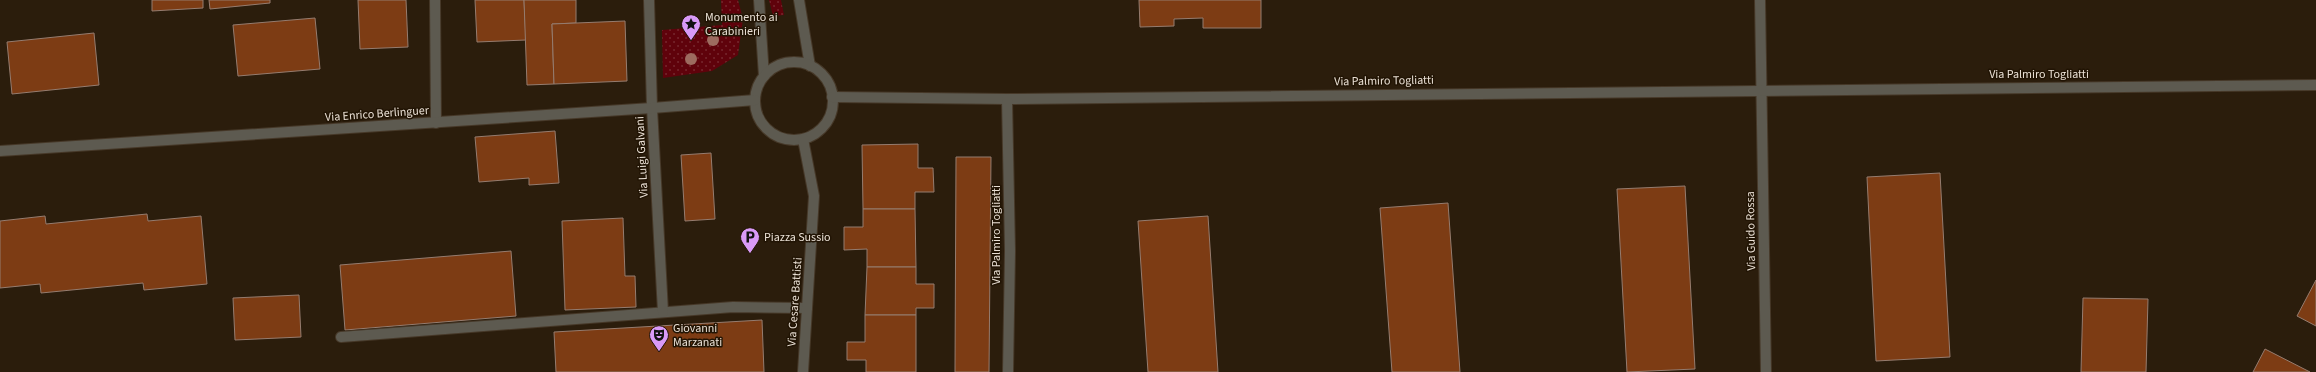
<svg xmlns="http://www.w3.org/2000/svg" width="2316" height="372" font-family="'Source Sans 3',sans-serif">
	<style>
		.grass { fill: url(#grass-dots) }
		.building { fill: #7d3c14; stroke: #957c6f }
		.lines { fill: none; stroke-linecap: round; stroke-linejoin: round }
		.lane-casing { stroke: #463828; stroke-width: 12 }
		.street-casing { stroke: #463828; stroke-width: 12 }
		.lane { stroke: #5d5a50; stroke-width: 10 }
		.street { stroke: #5d5a50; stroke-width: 10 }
		.tree { fill: #9d6b5f }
		.labels { text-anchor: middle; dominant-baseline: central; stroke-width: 3; stroke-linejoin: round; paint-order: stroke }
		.poi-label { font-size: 12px; fill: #eae0d5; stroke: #211404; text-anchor: start }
		.street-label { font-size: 12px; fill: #eae0d5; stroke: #211404 }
	</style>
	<defs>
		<pattern id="grass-dots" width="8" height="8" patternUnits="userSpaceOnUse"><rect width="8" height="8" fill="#5f020b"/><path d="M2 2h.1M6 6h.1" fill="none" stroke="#76272e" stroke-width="1.8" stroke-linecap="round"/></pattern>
	</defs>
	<rect width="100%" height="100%" fill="#2b1d0c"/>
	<g class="grass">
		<path d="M721,0H738L743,19L738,55L712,71L663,78L662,30L722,25Z"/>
		<path d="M769,0H781L784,15L773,16Z"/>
	</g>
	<g class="building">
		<path d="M152,0H203V8L152,11Z"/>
		<path d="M209,0H270V3L210,9Z"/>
		<path d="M358,0H406L408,47L360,49Z"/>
		<path d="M475,0H524L526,40L477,42Z"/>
		<path d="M524,0H576V23L552,24L554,84L527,85Z"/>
		<path d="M1139,0H1261V28H1203V18L1174,19V26L1140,27Z"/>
		<path d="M315,18L320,69L238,76L233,25Z"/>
		<path d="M625,21L627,81L554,84L552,24Z"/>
		<path d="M94,33L99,85L12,94L7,42Z"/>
		<path d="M555,131L559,183L529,185V178L479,182L475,137Z"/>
		<path d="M918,144V168H933L934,192H915V209H863L862,145Z"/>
		<path d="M711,153L715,219L685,221L681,155Z"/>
		<path d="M956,157H991L989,372H955Z"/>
		<path d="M1940,173L1950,357L1876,361L1867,177Z"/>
		<path d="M1685,186L1695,369L1627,372L1617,189Z"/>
		<path d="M1448,203L1460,372H1392L1380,208Z"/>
		<path d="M863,209H915L916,267H867V249L844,250V227H863Z"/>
		<path d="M147,214L148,221L201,216L207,284L144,290L143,283L41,293L40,284L0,288V221L45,216L46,224Z"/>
		<path d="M1208,216L1218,372H1148L1138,221Z"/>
		<path d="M623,218L625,276H635L636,307L565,310L562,221Z"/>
		<path d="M511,251L516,316L345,330L340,265Z"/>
		<path d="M867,267H916V284H934V308H916V315H865Z"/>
		<path d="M2316,280V326L2297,316Z"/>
		<path d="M299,295L301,337L235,340L233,298Z"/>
		<path d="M2083,298L2148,299L2146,372H2081Z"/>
		<path d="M865,315H916V372H866V360H847V342H865Z"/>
		<path d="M762,320L764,372H556L554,332Z"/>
		<path d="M2265,349L2310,372H2253Z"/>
	</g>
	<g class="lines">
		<g class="lane-casing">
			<path id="lane" d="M341,337L733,307L807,308"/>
		</g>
		<g class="street-casing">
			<g id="street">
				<path d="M435,0L436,123"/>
				<path d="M649,0L652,108L663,312"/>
				<path d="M759,0L764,76"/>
				<path d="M799,0L810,66"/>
				<path d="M1760,0L1766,372"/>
				<circle cx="794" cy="101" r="39"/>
				<path d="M832,97L1007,99L2316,85"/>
				<path d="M1007,99L1010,251L1008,372"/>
				<path d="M803,139L814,196L803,372"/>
				<path d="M0,151L652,108L755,100"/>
			</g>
		</g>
		<use href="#lane" class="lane"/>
		<use href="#street" class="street"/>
	</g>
	<g class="tree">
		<circle cx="713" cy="40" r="6"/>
		<circle cx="691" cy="59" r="6"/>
	</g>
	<defs>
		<g id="sight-pin" transform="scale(1)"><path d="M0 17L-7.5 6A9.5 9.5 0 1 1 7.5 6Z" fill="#d99af7" stroke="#211404"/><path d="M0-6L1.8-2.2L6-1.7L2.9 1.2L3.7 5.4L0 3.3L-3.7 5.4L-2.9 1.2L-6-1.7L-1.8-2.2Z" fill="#111"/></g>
		<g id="parking-pin" transform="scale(1)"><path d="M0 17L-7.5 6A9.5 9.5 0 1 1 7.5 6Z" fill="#d99af7" stroke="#211404"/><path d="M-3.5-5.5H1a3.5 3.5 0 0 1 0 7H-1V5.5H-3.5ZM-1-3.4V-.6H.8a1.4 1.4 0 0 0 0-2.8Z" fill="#111"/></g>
		<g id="theatre-pin" transform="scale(1)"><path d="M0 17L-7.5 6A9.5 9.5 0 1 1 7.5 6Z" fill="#d99af7" stroke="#211404"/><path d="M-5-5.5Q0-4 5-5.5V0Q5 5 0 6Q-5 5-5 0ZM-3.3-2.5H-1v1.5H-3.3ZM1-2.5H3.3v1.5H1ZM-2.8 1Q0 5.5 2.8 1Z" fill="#111"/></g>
	</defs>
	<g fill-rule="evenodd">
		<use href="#sight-pin" x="691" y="24"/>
		<use href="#parking-pin" x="750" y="237"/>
		<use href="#theatre-pin" x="659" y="335"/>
	</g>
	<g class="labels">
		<g class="poi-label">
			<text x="705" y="17">Monumento ai<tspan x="705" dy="14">Carabinieri</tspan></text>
			<text x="764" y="237">Piazza Sussio</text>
			<text x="673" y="328">Giovanni<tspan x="673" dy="14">Marzanati</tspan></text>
		</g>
		<g class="street-label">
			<text x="2039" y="74">Via Palmiro Togliatti</text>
			<text transform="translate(1384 81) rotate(-1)">Via Palmiro Togliatti</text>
			<text transform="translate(377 114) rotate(-4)">Via Enrico Berlinguer</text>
			<text transform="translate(642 157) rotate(-93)">Via Luigi Galvani</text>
			<text transform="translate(1751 231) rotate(-91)">Via Guido Rossa</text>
			<text transform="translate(996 235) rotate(-90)">Via Palmiro Togliatti</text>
			<text transform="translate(795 302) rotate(-86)">Via Cesare Battisti</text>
		</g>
	</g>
</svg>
